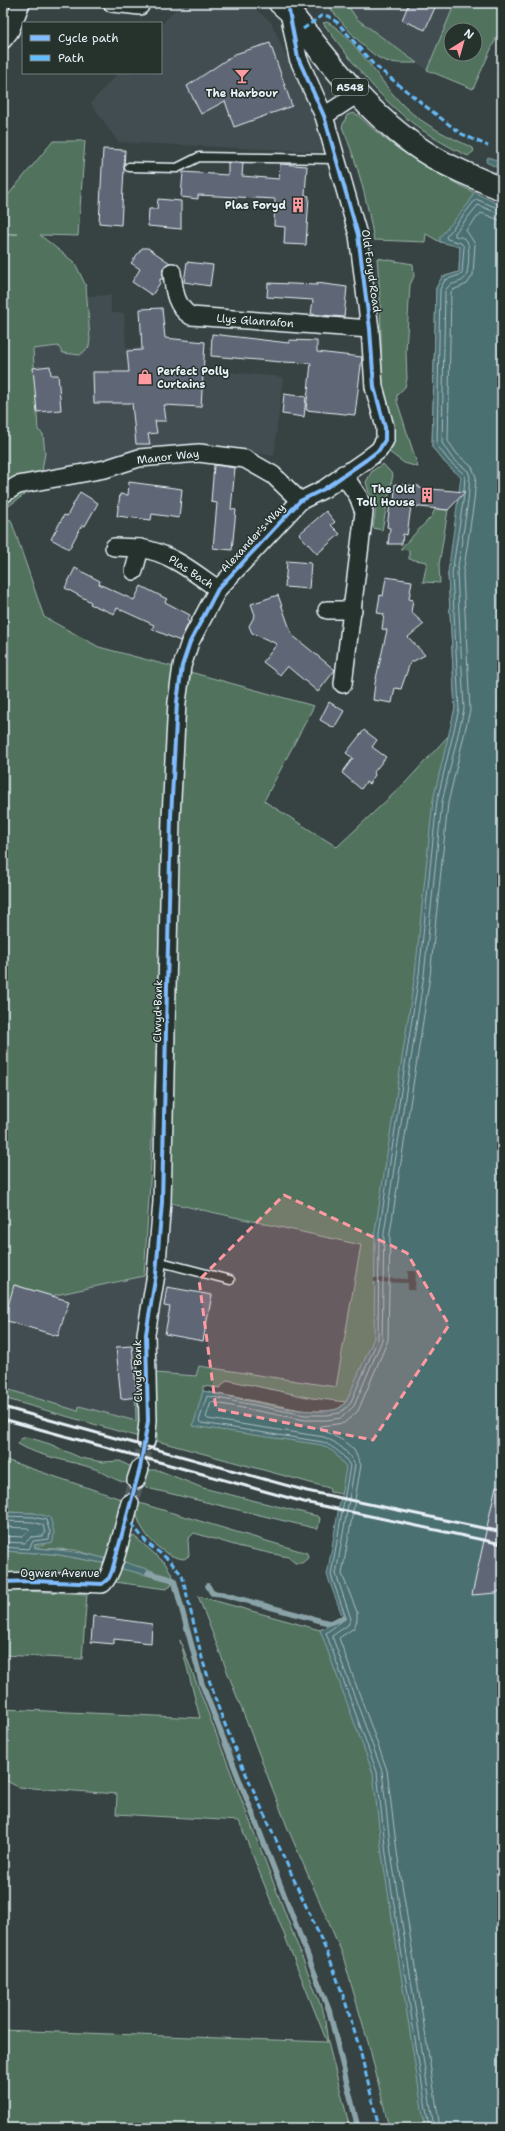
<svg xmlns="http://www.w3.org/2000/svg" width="505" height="2131" font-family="'Shantell Sans',sans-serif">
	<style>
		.built { fill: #434d51 }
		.green { fill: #51735d; stroke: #9cb2aa; fill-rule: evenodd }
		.water { fill: #4c6f72; stroke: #8aa3a8 }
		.pier { fill: #374242 }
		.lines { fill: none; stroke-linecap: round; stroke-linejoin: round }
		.shore { stroke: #aabdc2; stroke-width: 1 }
		.stream { stroke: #8aa3a8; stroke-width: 5.5 }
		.building { fill: #5e6674; stroke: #e8f1f8 }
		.street-tunnel { stroke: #525c5d; stroke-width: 17; stroke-dasharray: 17 8; stroke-linecap: butt }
		.lane-casing { stroke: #e8f1f8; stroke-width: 11 }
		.street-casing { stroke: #e8f1f8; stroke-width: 20 }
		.primary-casing { stroke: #e8f1f8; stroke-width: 25 }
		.lane { stroke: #26332d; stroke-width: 8 }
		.street { stroke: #26332d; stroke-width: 17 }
		.primary { stroke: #26332d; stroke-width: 22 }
		.rail { stroke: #e8f1f8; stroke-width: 3 }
		.quiet { stroke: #66bdfb; stroke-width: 3; stroke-dasharray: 6 3; stroke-linecap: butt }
		.cycleway-casing { stroke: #26332d; stroke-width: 6 }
		.cycleway { stroke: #80bcff; stroke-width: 4 }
		.marked { fill: #ff9aa2; fill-opacity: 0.2; stroke: #ff9aa2; stroke-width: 3; stroke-dasharray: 8 5; stroke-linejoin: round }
		.labels { text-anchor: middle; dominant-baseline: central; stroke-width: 3; stroke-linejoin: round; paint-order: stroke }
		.shield { fill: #26332d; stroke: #aeb8bb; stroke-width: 1 }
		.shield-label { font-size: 10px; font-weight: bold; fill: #e8f1f8 }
		.poi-label { font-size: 11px; font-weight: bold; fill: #e8f1f8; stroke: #26332d; text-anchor: end }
		.street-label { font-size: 11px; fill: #e8f1f8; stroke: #26332d }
	</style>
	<rect width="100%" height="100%" fill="#374242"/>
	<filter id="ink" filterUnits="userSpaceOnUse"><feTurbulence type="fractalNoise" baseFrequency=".025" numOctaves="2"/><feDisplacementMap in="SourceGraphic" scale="8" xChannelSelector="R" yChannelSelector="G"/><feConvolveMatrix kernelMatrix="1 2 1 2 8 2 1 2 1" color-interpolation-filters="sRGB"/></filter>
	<g filter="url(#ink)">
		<g class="built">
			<path d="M181,3H248L271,22L316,123L325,152L118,142L91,103L118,73H161V25Z"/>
			<path d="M346,3H455L427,70L357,19Z"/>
			<path d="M111,295V313H124L126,348L161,347L163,378H204L205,370L283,377L274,456L222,447L180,446L121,454L104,461L42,471L33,349L58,346L90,339L86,296Z"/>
			<path d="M162,1202L361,1245L336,1387L199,1366L196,1376L155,1373L135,1378L136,1421L79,1407L78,1411L3,1388V1322L14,1285L51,1296L156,1274Z"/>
		</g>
		<g class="green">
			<path d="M326,3H346L357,19L417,63C406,63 393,64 383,60C366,53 338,18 326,3Z"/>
			<path d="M455,3H502V25L473,89L427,70ZM451,30H475V54H451Z"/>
			<path d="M327,22C352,33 382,86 405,107C425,126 448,136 473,148L474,151L468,156C397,123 368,83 323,23Z"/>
			<path d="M353,113L358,115C399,156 450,181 502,206V379L446,464L432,447L436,288L442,277L459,272L460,246L440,242L426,234L425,242L374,240C367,201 358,163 342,127L347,115Z"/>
			<path d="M53,141H85L78,236L40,235L75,263L86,286L90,339L89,347L80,355L63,353L58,346L33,349L38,430L43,434L45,453L42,471L36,474L24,495L3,510V236L18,234L3,233V201Z"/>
			<path d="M377,258L413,264L414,276L410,285L406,351L407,379L405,387L397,395V401L418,467L404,463L389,452L393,437L382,378L380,297Z"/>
			<path d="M383,464L393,475L382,530L373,528L377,501L369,493L366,482L372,471Z"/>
			<path d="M435,509L448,510L439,565L440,583L423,582L427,562L409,559V550L400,549L432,516Z"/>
			<path d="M3,518L11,520L44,617L99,647L174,667L150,1184L144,1276L51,1296L15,1285L3,1322Z"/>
			<path d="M448,573L474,853L342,1494L330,1492L329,1488L157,1441L155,1373L196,1376L199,1366L336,1387L361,1245L166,1202L184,705L190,672L314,706L264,801L337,847L406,782L449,735L455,708ZM227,1380L312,1398L346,1402L338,1409L327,1411H306L203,1391V1386L220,1388Z"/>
			<path d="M135,1378H142V1438L3,1398V1388L78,1411L79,1406L136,1421Z"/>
			<path d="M27,1437L50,1444L81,1458L103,1462L120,1461L133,1468L130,1481C119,1485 105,1472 95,1469C70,1460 41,1458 18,1444L20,1439Z"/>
			<path d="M3,1459L124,1500L110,1560L74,1550L35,1548L34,1545H44L34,1513L3,1512Z"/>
			<path d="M145,1470H158L203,1488L317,1516L320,1518L318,1529L147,1488L142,1482Z"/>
			<path d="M136,1502L307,1553L308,1558L302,1563H295L288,1557L241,1547L194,1533L188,1539L189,1556L184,1559C160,1557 133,1527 136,1502Z"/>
			<path d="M134,1536L165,1563L173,1576L171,1586L166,1589L115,1582L118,1568L150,1570L132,1566L121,1560L128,1539Z"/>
			<path d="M3,1551L54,1554L108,1564L103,1577L87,1578L73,1573L53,1575L3,1572Z"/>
			<path d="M3,1590L87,1594L82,1659L3,1655Z"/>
			<path d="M198,1596L320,1630L343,1618L502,2128H389L370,2049L342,1953L288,1829Z"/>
			<path d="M180,1640L324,2014L328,2042L350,2128H3V2030L327,2042L239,1821L116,1814L117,1794L18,1787L3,1779V1709L200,1718Z"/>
		</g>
		<g class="water">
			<path d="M488,157L502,162V170L486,162Z"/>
			<path d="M474,192L502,206V2128H425L382,1854L373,1773L320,1630L343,1618L327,1575L346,1467L334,1452L322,1445L193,1426L203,1391C233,1397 311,1418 337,1409C340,1408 343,1405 346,1402L374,1338L375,1232L415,974L433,800L455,708L448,573L461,477L446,464L432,447L436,288L442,277L459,272L460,247L440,242V237L469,203Z"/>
			<path d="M3,1512L34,1513L50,1517L54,1532L53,1542C47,1544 40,1543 34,1545L35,1548C61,1550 85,1552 110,1560L108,1564L54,1554L3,1551Z"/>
			<path d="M121,1560C132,1566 144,1567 155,1572V1577L118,1568Z"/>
		</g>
		<path class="pier" d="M408,1271H416L415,1290H408V1283L374,1282V1278L408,1279Z"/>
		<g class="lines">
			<g class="shore">
				<path d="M464,491L465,475L449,461L437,445L440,289L445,280L462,274L464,247L461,243L447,239L446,237L476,199L502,210"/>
				<path d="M3,1516L34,1517L46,1520L50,1532L49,1539L33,1541L29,1549L3,1547"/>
				<path d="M3,1521L33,1522L43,1525L45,1533L43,1536L31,1537L25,1543L3,1542"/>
				<path d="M3,1527L28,1528L30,1530L22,1537L3,1536"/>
				<path d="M429,2128L386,1854L377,1772L326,1633L346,1618L331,1575L350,1466C344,1454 335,1448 323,1442L201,1423L199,1421L207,1396L305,1415H327L340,1413L350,1404L378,1339L379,1233L419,974L437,801L459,709L452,573L464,495"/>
				<path d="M434,2128L391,1853L382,1771L332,1636L348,1625L351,1619L336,1574L355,1465C348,1451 338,1443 324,1437L208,1419L206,1417L211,1402L305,1420H327L341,1418L354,1406L382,1340L384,1233L424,975L442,802L464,709L457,573L468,501L470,477L468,471L452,458L442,443L445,291C450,281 459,285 465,278C469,273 470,245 467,241C464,237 459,237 455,236V233L478,205L502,215"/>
				<path d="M440,2128L397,1852L387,1770L339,1638L354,1628L357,1620V1612L342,1574L361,1465L354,1450L344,1441L319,1428L321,1426L344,1423L358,1411L388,1340L390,1233L430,976L448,803L470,710L463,574L474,501L476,477L472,467L457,454L448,441L451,292L453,290L467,284L473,275L475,244L466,230L481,213L502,221"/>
			</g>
			<g class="stream">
				<path d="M148,1573L174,1580L202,1684L329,2010L358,2128"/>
				<path d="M208,1586L212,1593L222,1594L329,1623L343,1618"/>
			</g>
		</g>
		<g class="building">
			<path d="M409,3H437L425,30L402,20Z"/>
			<path d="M270,43L292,106L234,127L225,101L201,114L187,86L235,54Z"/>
			<path d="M103,149L125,150L121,225L99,223Z"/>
			<path d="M228,163H243L242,176L279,179L280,164L307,166L305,195L309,196L306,245L284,244L285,227L274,226L275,199L198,195V199L181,197L183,172L228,175Z"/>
			<path d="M158,199L181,201V229L148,226L149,209H157Z"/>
			<path d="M142,248H148L170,263L163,268V279H160V283L152,295L132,282L140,269L131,263Z"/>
			<path d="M187,262L213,265L210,286L184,282Z"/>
			<path d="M268,283L317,285V283L347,287L344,317L311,314L313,300L267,297Z"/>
			<path d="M162,308L165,338L205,342L201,407L164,405L166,421H155L157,433L148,434L150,444H136L132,403H94L93,372H129L127,351L142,350L140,309Z"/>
			<path d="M212,334L289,343V340L317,341V352L362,357L355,415L306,410L311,363L281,362L211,356Z"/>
			<path d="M50,366L51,375H58L61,410L37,412L33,368Z"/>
			<path d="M284,394L306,397L304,417L282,414Z"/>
			<path d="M214,465L235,468L231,509L236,510L232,550L213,548L217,503L211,502Z"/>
			<path d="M129,482L182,489L179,518L152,514L151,520L117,516L120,494L128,495Z"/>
			<path d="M395,484L419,486V488L465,492L448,510L411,506L407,535L403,534L402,544H388L390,528L387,527L390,503L394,505Z"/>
			<path d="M80,492L98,503L85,526L82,525L69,549L51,539L64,515L67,516Z"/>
			<path d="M326,511L335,522L331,525L340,534L317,554L299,534Z"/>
			<path d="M287,561L311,563L309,589L285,587Z"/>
			<path d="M75,568L100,581L99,584L134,600L141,586L167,599L165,602L190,615L187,620L189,622L180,641L152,629L154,625L117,608L114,614L90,604L91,602L65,588Z"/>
			<path d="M386,577L412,581L409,599L413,600L411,612L424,624L408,637L425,655L410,663L401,689L395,688L392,703L373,700L375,683L387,630L382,629L384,614L377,613L380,595L383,596Z"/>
			<path d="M278,595L292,635L335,670L318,692L287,666L280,675L263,662L277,644L252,633L249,626L255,615L251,604Z"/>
			<path d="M329,702L344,711L334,728L320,720Z"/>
			<path d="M364,730L377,740L372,747L386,757L374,772L375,775L369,784L366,782L361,789L342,773L353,758L346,753Z"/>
			<path d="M14,1285L69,1301L58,1336L4,1320Z"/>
			<path d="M167,1287L212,1295L203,1341L165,1334L170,1307L164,1306Z"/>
			<path d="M132,1346L137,1397L121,1399L116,1347Z"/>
			<path d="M496,1486L502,1487V1589L496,1593L472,1595Z"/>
			<path d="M93,1616L152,1624L151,1643L114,1639V1644L91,1642Z"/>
		</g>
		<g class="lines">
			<g class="street-tunnel">
				<path d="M140,1468L146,1441"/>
				<path d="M130,1503L136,1480"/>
			</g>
			<g class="lane-casing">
				<g id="lane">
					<path d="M129,167L177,168L199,157L336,159"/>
					<path d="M157,1261L230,1280"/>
				</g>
			</g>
			<g class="street-casing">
				<g id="street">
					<path d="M112,3L140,6"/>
					<path d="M3,40L10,31L21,3"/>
					<path d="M324,116L356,95"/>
					<path d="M172,272C174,290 175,306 191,316L370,329"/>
					<path d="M3,494L18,485L105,469L139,458L199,453L245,459L273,475L300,501"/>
					<path d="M114,547L140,548"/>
					<path d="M134,571L140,548C171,553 193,572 218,589"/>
					<path d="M327,610H353"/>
					<path d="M343,684L364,512L358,496L343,474"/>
					<path d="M146,1441L148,1421L146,1334L156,1274L162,1202L171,817L177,702L182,666L190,642L218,589L300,501L324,489L366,460L379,450L385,440V427L374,387L370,329L358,235L324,116L298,58L289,12"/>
					<path d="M136,1480L140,1468"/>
					<path d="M3,1582L33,1581L102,1584C114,1577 125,1518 130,1503"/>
				</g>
			</g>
			<g class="primary-casing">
				<path id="primary" d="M280,3L289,11C332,65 373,122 433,157C455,170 479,179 502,189"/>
			</g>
			<use href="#lane" class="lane"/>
			<use href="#street" class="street"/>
			<use href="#primary" class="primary"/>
			<g class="rail">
				<path d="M3,1407L307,1491L502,1532"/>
				<path d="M3,1419L304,1502L502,1544"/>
			</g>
			<g class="quiet">
				<path d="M303,29L321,16H328L338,23L373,64L429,109L460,133L488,146"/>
				<path d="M126,1517L148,1544L169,1560L182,1575L203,1662L220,1712L237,1754L330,1959L346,2004L360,2050L379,2128"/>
			</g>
			<g class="cycleway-casing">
				<path id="cycleway" d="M3,1582L33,1581L102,1584L109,1578L112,1571L140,1468L148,1421L146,1334L156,1274L162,1202L171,817L177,702L182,666L190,642L218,589L300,501L324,489L366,460L379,450L385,440V427L374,387L370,329L358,235L324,116L298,58L289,11"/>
			</g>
			<use href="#cycleway" class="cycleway"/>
		</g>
	</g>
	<path class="marked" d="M284,1195L407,1253L449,1325L373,1440L216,1409L199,1280Z"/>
	<defs>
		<g id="bar-bare" transform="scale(1.2)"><path d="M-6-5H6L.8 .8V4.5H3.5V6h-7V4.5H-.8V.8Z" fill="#ff9aa2" stroke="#26332d" stroke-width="2.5" paint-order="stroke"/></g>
		<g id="building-bare" transform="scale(1.2)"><path d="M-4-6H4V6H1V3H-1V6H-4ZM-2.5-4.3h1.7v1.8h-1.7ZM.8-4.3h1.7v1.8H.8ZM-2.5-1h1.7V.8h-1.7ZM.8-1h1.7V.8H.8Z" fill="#ff9aa2" stroke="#26332d" stroke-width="2.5" paint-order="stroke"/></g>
		<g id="shop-bare" transform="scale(1.2)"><path d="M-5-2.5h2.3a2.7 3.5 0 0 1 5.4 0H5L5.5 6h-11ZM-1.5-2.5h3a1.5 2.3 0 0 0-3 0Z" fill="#ff9aa2" stroke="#26332d" stroke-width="2.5" paint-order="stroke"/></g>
	</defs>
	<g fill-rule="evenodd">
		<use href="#bar-bare" x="242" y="76"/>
		<use href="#building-bare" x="298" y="205"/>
		<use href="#shop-bare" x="145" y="377"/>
		<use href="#building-bare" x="427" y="495"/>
	</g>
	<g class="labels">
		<rect class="shield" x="332" y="79" width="36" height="16" rx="3"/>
		<g class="shield-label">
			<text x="350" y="87">A548</text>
		</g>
		<g class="poi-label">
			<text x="242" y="93" text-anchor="middle">The Harbour</text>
			<text x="286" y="205">Plas Foryd</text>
			<text x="157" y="371" text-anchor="start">Perfect Polly<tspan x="157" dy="13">Curtains</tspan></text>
			<text x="415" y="489">The Old<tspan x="415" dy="13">Toll House</tspan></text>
		</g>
		<g class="street-label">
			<text transform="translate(371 271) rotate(82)">Old Foryd Road</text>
			<text transform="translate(255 321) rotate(4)">Llys Glanrafon</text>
			<text transform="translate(168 457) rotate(-6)">Manor Way</text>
			<text transform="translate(253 538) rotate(-47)">Alexander's Way</text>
			<text transform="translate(191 572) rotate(33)">Plas Bach</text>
			<text transform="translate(158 1011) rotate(-89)">Clwyd Bank</text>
			<text transform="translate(138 1371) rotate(-91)">Clwyd Bank</text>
			<text x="60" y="1573">Ogwen Avenue</text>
		</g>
	</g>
	<rect width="505" height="2131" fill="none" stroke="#26332d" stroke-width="16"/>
	<rect x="8" y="8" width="489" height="2115" fill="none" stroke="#e8f1f8" stroke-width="1.5" filter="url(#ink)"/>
	<rect x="22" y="22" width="140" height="52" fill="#26332d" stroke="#747f7e"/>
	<rect x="30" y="35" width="20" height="6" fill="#80bcff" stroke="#747f7e"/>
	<text x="58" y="42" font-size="12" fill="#e8f1f8">Cycle path</text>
	<rect x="30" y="55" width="20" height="6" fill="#66bdfb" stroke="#747f7e"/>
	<text x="58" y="62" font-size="12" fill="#e8f1f8">Path</text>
	<g transform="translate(463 42) rotate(37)"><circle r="19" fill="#26332d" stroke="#747f7e"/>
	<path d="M0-3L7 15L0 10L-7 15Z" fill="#ff9aa2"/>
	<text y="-6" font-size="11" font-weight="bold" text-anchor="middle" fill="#e8f1f8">N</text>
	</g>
</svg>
